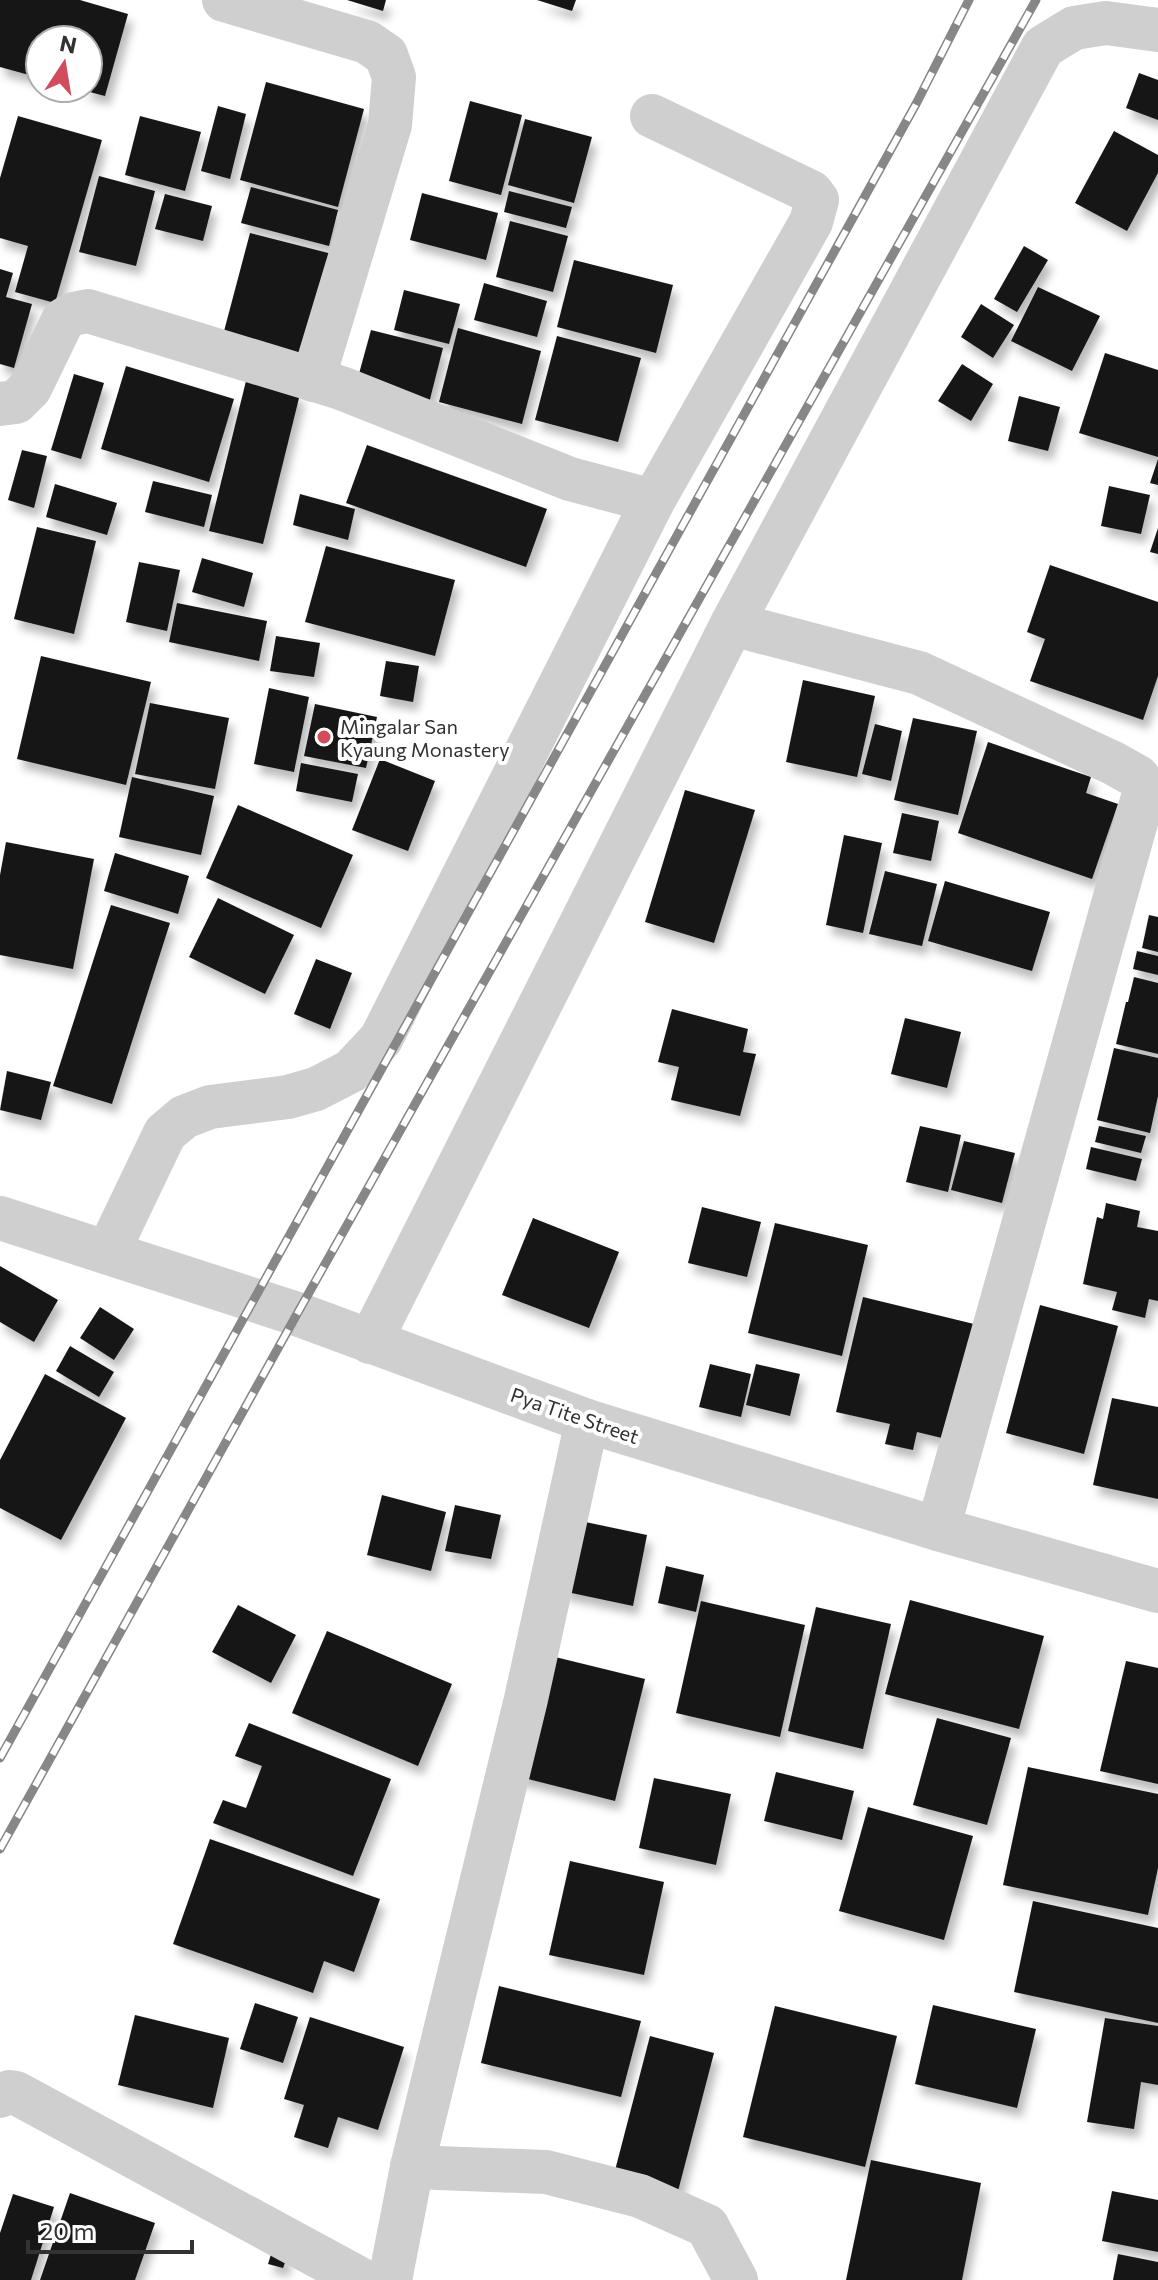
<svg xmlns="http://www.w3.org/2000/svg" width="1158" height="2280" font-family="Commissioner,sans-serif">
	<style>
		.building { fill: #191919; filter: url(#shadow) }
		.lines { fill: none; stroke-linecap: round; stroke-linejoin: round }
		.minor { stroke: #cfcfcf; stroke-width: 44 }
		.rail-casing { stroke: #878787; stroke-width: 9 }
		.rail { stroke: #fff; stroke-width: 6; stroke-dasharray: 18; stroke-linecap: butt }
		.poi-dot { fill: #d14c5d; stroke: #fff; stroke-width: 3 }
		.labels { text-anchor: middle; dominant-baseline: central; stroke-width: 8; stroke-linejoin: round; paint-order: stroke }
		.poi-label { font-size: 20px; fill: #323232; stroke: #fff; text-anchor: start }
		.street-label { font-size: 20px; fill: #323232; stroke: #fff }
	</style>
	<defs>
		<filter id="shadow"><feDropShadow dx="5" dy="9" stdDeviation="4" flood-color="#0004"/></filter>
	</defs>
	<rect width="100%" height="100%" fill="#fff"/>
	<g class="building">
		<path d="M0,0H80L128,14L105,96L78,89L88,88V40H40V78L0,67Z"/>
		<path d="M347,0H386L383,11Z"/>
		<path d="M537,0H576L572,11Z"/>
		<path d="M1139,73L1158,80V120L1126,108Z"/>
		<path d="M266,82L364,109L338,207L240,180Z"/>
		<path d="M470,101L522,115L501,195L449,181Z"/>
		<path d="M218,106L246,114L230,179L201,171Z"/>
		<path d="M18,116L102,140L55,303L15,292L28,246L0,238V178Z"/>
		<path d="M140,116L201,132L185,191L125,175Z"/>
		<path d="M525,119L592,137L574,203L508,185Z"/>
		<path d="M1114,131L1158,155V173L1127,231L1075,203Z"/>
		<path d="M99,176L155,191L136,266L79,252Z"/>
		<path d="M251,187L338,210L329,246L241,223Z"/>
		<path d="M509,191L572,207L566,228L504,212Z"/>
		<path d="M422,193L498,213L486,260L410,240Z"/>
		<path d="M165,194L212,206L203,241L155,229Z"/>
		<path d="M510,221L568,236L553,292L496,277Z"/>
		<path d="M250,233L340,256L313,358L223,335Z"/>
		<path d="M1024,246L1048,260L1017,312L994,299Z"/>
		<path d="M574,260L673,285L656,353L557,327Z"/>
		<path d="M0,269L13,273L6,297L32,304L14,368L0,364Z"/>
		<path d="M484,283L547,301L537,337L474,320Z"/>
		<path d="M1038,287L1100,316L1072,371L1011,341Z"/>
		<path d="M404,290L460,304L449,344L394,330Z"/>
		<path d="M981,304L1014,325L993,358L961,337Z"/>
		<path d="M458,328L541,351L522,424L439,402Z"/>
		<path d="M371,330L443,348L427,411L354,392Z"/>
		<path d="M557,336L641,358L618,442L535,420Z"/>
		<path d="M1105,353L1158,370V457L1079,433Z"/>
		<path d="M962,364L993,384L971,421L938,401Z"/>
		<path d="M126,366L234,399L209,482L101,449Z"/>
		<path d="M74,374L104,383L81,459L51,450Z"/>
		<path d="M246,381L300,394L263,544L209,531Z"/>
		<path d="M1019,396L1060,407L1048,451L1008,441Z"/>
		<path d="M367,445L547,509L526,567L346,503Z"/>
		<path d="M22,450L47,456L34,508L8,500Z"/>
		<path d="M1158,459V485L1150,483Z"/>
		<path d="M153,481L212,495L204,527L145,512Z"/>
		<path d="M55,484L117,503L107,535L46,517Z"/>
		<path d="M1109,486L1150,495L1141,534L1101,526Z"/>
		<path d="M300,494L355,509L348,540L293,525Z"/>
		<path d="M37,527L96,541L74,634L14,619Z"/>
		<path d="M1158,528V554L1150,552Z"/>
		<path d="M326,546L455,580L435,656L305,622Z"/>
		<path d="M202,558L253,573L244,607L192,592Z"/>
		<path d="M139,562L180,570L167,631L126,622Z"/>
		<path d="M1050,565L1158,602V676L1143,720L1030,681L1045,639L1027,632Z"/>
		<path d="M177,603L267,621L259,661L169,642Z"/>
		<path d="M276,636L320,643L314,677L270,671Z"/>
		<path d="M41,656L151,682L126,785L17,759Z"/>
		<path d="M386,661L419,666L413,702L380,696Z"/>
		<path d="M803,680L875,696L857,777L786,762Z"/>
		<path d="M269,688L309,697L294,772L254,764Z"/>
		<path d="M150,703L229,718L215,789L135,774Z"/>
		<path d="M315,704L377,717L366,768L304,756Z"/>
		<path d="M913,718L977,731L958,815L894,800Z"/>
		<path d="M875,724L902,731L891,781L862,774Z"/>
		<path d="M988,742L1091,777L1086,793L1118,804L1092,879L958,833Z"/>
		<path d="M380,759L435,781L408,851L352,830Z"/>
		<path d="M301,763L358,774L352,802L296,791Z"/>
		<path d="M132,777L214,796L201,855L119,837Z"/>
		<path d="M685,790L755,810L714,943L645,922Z"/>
		<path d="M238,805L353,855L321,928L206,878Z"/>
		<path d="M902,813L939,821L931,861L893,853Z"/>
		<path d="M844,835L882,843L863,933L826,925Z"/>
		<path d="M6,842L94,859L73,969L0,955V875Z"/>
		<path d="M115,853L189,876L178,914L104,891Z"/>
		<path d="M885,871L937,884L922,946L869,934Z"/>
		<path d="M945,881L1050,912L1032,971L928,941Z"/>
		<path d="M218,898L294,935L265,994L189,957Z"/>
		<path d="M111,905L170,923L112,1104L53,1086Z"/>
		<path d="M1149,915L1158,917V952L1142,948Z"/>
		<path d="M1137,951L1158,956V975L1133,969Z"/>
		<path d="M316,959L352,973L330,1029L294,1014Z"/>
		<path d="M1134,977L1158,983V1054L1116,1044L1126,1002H1128Z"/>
		<path d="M672,1009L748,1029L743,1052L756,1054L740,1116L671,1100L679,1067L658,1062Z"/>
		<path d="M905,1018L961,1032L947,1088L891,1074Z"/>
		<path d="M1114,1048L1158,1058V1096L1150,1133L1097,1120Z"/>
		<path d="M7,1071L51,1082L41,1120L0,1110Z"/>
		<path d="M920,1126L961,1135L948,1192L906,1182Z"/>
		<path d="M1099,1126L1146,1136L1141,1153L1095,1142Z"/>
		<path d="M964,1141L1015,1153L1002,1203L951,1190Z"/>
		<path d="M1091,1147L1142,1159L1136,1181L1086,1169Z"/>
		<path d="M1106,1203L1140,1211L1137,1227L1158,1231V1301L1149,1299L1145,1318L1112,1310L1117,1292L1083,1284L1097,1217L1103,1219Z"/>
		<path d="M702,1207L761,1222L747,1277L688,1263Z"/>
		<path d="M533,1218L619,1252L589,1328L502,1295Z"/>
		<path d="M775,1223L868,1245L842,1356L748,1333Z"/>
		<path d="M0,1266L58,1300L34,1342L0,1322Z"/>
		<path d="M863,1297L974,1324L946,1439L917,1432L913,1450L885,1444L890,1424L836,1412Z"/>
		<path d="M1040,1305L1118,1326L1084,1454L1006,1433Z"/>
		<path d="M100,1307L134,1329L114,1360L80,1338Z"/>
		<path d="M70,1346L114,1372L99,1397L56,1371Z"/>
		<path d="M710,1364L751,1374L741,1417L699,1407Z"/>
		<path d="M756,1364L800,1374L790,1416L746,1405Z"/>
		<path d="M45,1374L126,1418L61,1540L0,1508V1460Z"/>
		<path d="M1112,1398L1158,1407V1499L1093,1485Z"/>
		<path d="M382,1495L446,1512L431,1571L367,1555Z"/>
		<path d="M455,1505L501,1515L491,1559L445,1551Z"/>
		<path d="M576,1520L647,1535L633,1606L562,1591Z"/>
		<path d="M666,1566L704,1575L696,1612L658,1603Z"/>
		<path d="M910,1600L1044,1636L1019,1729L885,1694Z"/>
		<path d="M701,1601L805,1625L780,1737L676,1713Z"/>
		<path d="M238,1605L296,1635L271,1683L212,1652Z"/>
		<path d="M816,1607L891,1624L863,1749L788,1731Z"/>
		<path d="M327,1631L452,1684L418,1766L292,1713Z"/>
		<path d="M547,1655L645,1679L615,1801L516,1776Z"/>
		<path d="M1126,1661L1158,1668V1784L1100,1771Z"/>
		<path d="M937,1718L1011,1738L987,1825L913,1805Z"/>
		<path d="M249,1723L391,1779L353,1876L213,1823L223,1800L246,1808L262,1766L235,1756Z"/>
		<path d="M1028,1767L1158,1794V1868L1148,1915L1003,1885Z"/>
		<path d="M776,1772L854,1791L842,1840L764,1821Z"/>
		<path d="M654,1778L731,1794L716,1865L639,1848Z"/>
		<path d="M868,1807L973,1836L944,1940L839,1911Z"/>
		<path d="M210,1839L380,1899L354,1972L324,1961L313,1993L173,1944Z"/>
		<path d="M570,1861L664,1882L644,1975L549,1955Z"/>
		<path d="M1033,1901L1158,1928V2023L1014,1992Z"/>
		<path d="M499,1986L641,2021L621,2097L481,2063Z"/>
		<path d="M255,2003L298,2017L283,2063L240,2049Z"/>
		<path d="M933,2005L1036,2029L1017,2108L915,2084Z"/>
		<path d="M775,2006L897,2036L865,2167L743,2137Z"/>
		<path d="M135,2015L229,2038L213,2108L118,2085Z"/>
		<path d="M310,2017L404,2047L378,2130L338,2117L328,2148L294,2137L304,2105L284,2099Z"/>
		<path d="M1105,2018L1158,2026V2085L1141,2082L1134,2129L1087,2122Z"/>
		<path d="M650,2036L714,2053L677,2195L613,2178Z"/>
		<path d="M871,2160L981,2183L962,2280H846Z"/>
		<path d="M1112,2191L1158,2200V2252L1102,2241Z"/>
		<path d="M70,2193L155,2223L135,2280H40Z"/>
		<path d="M13,2194L54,2207L31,2280H0V2233Z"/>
		<path d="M272,2251L288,2255L283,2268L268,2264Z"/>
		<path d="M1118,2254L1158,2262V2280H1113Z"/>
	</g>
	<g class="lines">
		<g class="minor">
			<path d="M224,0L367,42L386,55L394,77L390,125L313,380"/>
			<path d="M0,404L16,402L30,388L63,320L73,314L88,311L341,388L570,479L653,501"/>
			<path d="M732,624L919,673L1113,763L1138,777L1145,790L938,1529"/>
			<path d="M0,1218L297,1314L587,1421L938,1529L1158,1591"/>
			<path d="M108,1252L165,1133L184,1117L210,1107L288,1097L316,1089L351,1071L381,1039L653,501L811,222L817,200L811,192L652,116"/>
			<path d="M370,1342L732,624L1043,47L1074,28L1106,23L1158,30"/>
			<path d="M0,2096L9,2092L16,2093L362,2280"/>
			<path d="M412,2167L546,2172L640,2196L707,2226L736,2280"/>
			<path d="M390,2280L412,2167L526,1699L587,1421"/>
		</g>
		<g class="rail-casing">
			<g id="rail">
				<path d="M0,1758L916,104L969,0"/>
				<path d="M0,1849L297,1314L1036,0"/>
			</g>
		</g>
		<use href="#rail" class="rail"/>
	</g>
	<circle class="poi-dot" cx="324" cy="737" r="8"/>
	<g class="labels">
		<g class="poi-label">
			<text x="340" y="726">Mingalar San<tspan x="340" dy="23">Kyaung Monastery</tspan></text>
		</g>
		<g class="street-label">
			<text transform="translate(575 1415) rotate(19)">Pya Tite Street</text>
		</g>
	</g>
	<g transform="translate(64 64) rotate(12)"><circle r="38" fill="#ffffff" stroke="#adadad" stroke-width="2"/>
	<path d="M0-6L14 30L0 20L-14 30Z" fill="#d14c5d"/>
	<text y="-12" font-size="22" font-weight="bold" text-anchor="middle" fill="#323232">N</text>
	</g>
	<path d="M28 2240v12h164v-12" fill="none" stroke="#323232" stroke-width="4"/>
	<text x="40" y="2240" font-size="24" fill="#323232" stroke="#ffffff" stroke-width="6" paint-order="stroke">20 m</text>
</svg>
